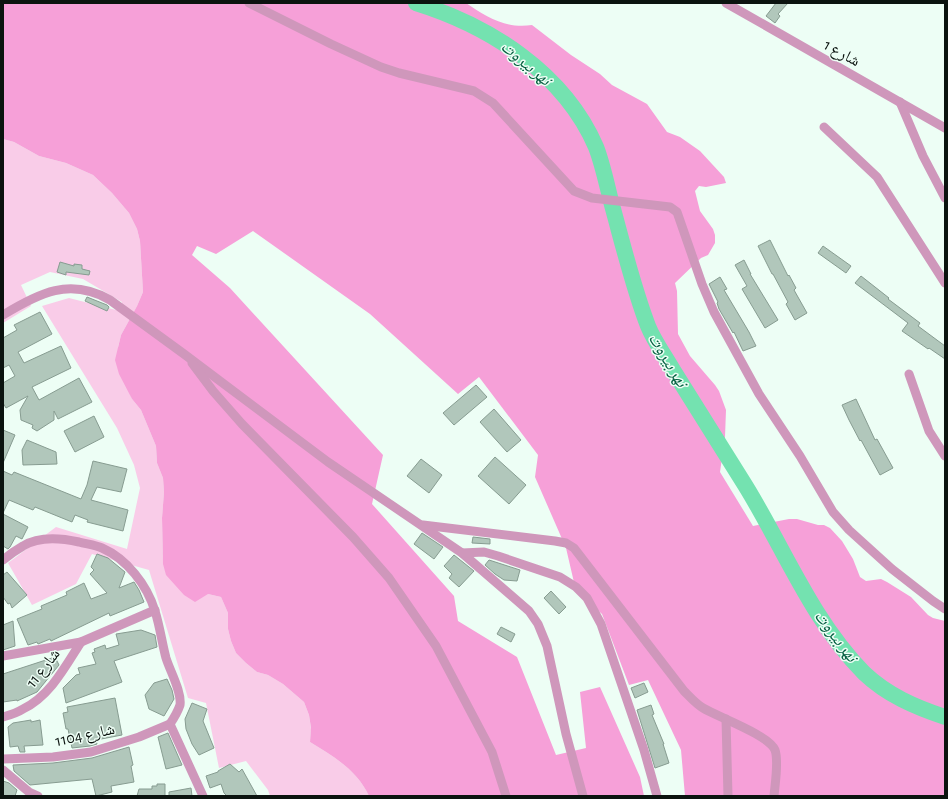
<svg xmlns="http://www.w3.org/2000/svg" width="948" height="799" font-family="'Alegreya Sans','Noto Naskh Arabic',sans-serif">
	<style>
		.green { fill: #f9cce8 }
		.forest { fill: #f6a0d8 }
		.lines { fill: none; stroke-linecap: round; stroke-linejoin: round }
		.river { stroke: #74e2b0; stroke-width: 16 }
		.building { fill: #b1c7bb; stroke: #879c91 }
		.minor { stroke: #cf97bb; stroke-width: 9 }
		.labels { text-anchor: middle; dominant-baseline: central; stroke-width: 3; stroke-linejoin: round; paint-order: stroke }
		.street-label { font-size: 16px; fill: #0b130f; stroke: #edfef5 }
		.water-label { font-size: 17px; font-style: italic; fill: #056041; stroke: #edfef5 }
	</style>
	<rect width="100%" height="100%" fill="#edfef5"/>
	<path class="green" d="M3,139L14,142L39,156L66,163L93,175L112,193L129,213L137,229L140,241L143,292L137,306L121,335L118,347L127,387L132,399L141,410L156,446L157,463L163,478L164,492L162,518L163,563L208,594L221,597L228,613V629L231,641L236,653L246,663L257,672L268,675L283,684L304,702L309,715L311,729L310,742C333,756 357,770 369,796H270L268,790L246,761L219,768L206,703L188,698L149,570L92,554L76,584L32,605L8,563L56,527L127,549L140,488L134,465L117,428L42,306L69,298L120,311L122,302L83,279L50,272L21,285L31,306L3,323Z"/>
	<path class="forest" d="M3,3H466C486,17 506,29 532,25L571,55L600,74L612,85L647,104L667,132L680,137L700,151L724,177L726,183L706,187L699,186L695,191L700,211L713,229L715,235V243L708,255L701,258L675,283L677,291L678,334L690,356L715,385L719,391L726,410L725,437L720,472L753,526L789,519H797L818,525H824L830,528L842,541L853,559L860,577L866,581L881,579L887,582L911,597L928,615L933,618L945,621V796H685L681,750L648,680L629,685L602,614L576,591L566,548L535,477L538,455L479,377L458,394L370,314L253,231L216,254L197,246L192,255L230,288L383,455L372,504L454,596L458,621L517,657L556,755L586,748L580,692L600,687L640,777L644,796H369C357,770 333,756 310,742L311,728L309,715L304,702L283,684L268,675L257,672L246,663L236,653L231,641L228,629V613L221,597L208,594L195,602L184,595L166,575L163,564L162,518L164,492L163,478L157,463L156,446L141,410L132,399L119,374L115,360L121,335L137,306L143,292L140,241L137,229L129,213L112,193L93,175L66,163L39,156L14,142L3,139Z"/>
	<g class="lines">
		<path class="river" d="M416,3C490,26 564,73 596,147C603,165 607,186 612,205C623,245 633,287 648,326C654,341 665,356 673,370C697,409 721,446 745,485C784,548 811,619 864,673C887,695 915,707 945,717"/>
	</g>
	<g class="building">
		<path d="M776,3H788L778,14L780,16L775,23L766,16Z"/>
		<path d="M770,240L788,276L789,275L796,288L794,290L807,313L795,320L786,304L788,302L773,274H772L758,246Z"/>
		<path d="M823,246L851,266L846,273L818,253Z"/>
		<path d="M744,260L751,274H750L778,320L765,328L742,289L747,286L735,265Z"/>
		<path d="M60,262L74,266V264L82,265V269L90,271L89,275L66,272V275L57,272Z"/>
		<path d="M861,276L889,298L888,299L920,323L918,326L945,346V359L929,348L928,349L902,331L908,323L855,283Z"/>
		<path d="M720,277L727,289L724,290L749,332L756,346L743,351L734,332L733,333L719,309L717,303L718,302L709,284Z"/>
		<path d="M87,297L107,305L109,307L107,311L85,301Z"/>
		<path d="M40,312L52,334L18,352L24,363L61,346L71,368L32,387L39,400L79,378L92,402L58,419L54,411V420L37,431L32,428L33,425L21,420L20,410L28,396L6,408L3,403V383L15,376L9,365L3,368V338L17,330L14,325Z"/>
		<path d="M476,385L487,397L454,425L443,413Z"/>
		<path d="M856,399L875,440L877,439L893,468L880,475L861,440L860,441L849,420L842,405Z"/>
		<path d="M494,409L521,440L507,452L480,422Z"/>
		<path d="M94,416L104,437L75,452L64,431Z"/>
		<path d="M3,430L15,435L3,463Z"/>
		<path d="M27,440L56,452L57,464L23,465L22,450Z"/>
		<path d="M495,457L526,485L509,504L478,476Z"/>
		<path d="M421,459L442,475L429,493L407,476Z"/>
		<path d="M93,461L127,469L121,492L97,487L91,500L128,510L123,531L87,522L88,520L75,515L72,522L35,507L33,510L9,500L3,513V471L12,475L14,472L81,499L87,485Z"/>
		<path d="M3,514L28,527L22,539L16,536L10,547L8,549L3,546Z"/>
		<path d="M422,533L443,547L434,559L414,544Z"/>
		<path d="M473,537L490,539V544L472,543Z"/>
		<path d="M97,554L108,558L125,572L119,588L134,582L139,590L144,602L110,616L109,613L51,641L50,639L38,644L37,642L28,645L17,619L42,609L41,606L67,595L66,592L84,583L91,599L107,593L90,574L94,570L91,567Z"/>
		<path d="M454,555L474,571L459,587L449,578L452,574L444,566Z"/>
		<path d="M489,560L520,570L517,581L504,580L495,574L485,565Z"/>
		<path d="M7,572L27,595L12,608L10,603L8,604L3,597V575Z"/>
		<path d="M551,591L566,607L559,614L544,598Z"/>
		<path d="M13,621L15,646L3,650V625Z"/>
		<path d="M501,627L515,634L511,642L497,634Z"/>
		<path d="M141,630L155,635L157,647L114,661L122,682L66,703L63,688L76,675L80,674L78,668L96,664L92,653L95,652L94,649L105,645L106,649L119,645L116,634Z"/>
		<path d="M55,657L59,665L37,692L17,701V700L3,702V674Z"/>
		<path d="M167,679L172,690L174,699L164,716L149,709L145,695L154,683Z"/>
		<path d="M644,683L648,692L635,698L631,688Z"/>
		<path d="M115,698L122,735L96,740L97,744L90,746L72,748L68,729H66L63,713L68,712L67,707Z"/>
		<path d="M192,703L207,709L203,721L214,748L199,755L192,744L186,729L185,719Z"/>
		<path d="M651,705L654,714L652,715L664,744H663L669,763L655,768L637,710Z"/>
		<path d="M31,720V722L40,720L43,745L24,746L25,752H20L18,746L10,747L8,727L13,723Z"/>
		<path d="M168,733L182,765L166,769L158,737Z"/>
		<path d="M129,747L133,765L131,766L134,782L111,786L112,792L96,796L92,779L30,785L14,771L13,765L53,763L92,758Z"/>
		<path d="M230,764L239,772L242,769L257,796H227L224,793L221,784L210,788L206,776L218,772V771Z"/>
		<path d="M3,781L9,783L17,790L15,796H3Z"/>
		<path d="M157,784H165V796H137L139,789H152V786H157Z"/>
		<path d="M191,788L192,796H169V792Z"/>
	</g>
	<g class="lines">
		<g class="minor">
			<path d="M249,3L331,44L381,67L399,73L474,91L493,103L574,191L592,198L670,207L677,212L702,284L714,312L759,394L800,456L833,512L849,530L892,569L933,601L945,609"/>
			<path d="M726,3L945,128"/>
			<path d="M900,102L923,156L945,198"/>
			<path d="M824,127L877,177L945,283"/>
			<path d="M3,315C39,293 70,277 110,300L184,354L328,462L462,553L529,611L538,624L547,646L566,734L583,796"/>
			<path d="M192,363L213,391L242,424L353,537L389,578L436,646L492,752L506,796"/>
			<path d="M909,374L929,431L945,456"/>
			<path d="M423,525L555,541L566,543L574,548L684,691C690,697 696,704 703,708C718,717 769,735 775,750C779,761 775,784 774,796"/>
			<path d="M462,553L484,552L498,556L560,577L576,587L587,598L601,624L644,750L657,796"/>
			<path d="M3,560C9,555 16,550 23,546C39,536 61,538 79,542C86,544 95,545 102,548C127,559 147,585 155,611C160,627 162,643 166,658C170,671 182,692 180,705C178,711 174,718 170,724"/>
			<path d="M3,656L81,642L155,610"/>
			<path d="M3,717C10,715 17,713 23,709C50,696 65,667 81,642"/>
			<path d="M726,719L728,796"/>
			<path d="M170,724L203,796"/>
			<path d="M3,759L53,757L91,752L139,737L170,724"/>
			<path d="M3,770L29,792L38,796"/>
		</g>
	</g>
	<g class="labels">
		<g class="street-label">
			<text transform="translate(842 53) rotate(29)">شارع 1</text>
			<text transform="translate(43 668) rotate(-52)">شارع 11</text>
			<text transform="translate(85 735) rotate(-12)">شارع 1104</text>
		</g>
		<g class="water-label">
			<text transform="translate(526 63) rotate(40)">نهر بيروت</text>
			<text transform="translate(668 360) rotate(59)">نهر بيروت</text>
			<text transform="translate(836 636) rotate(53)">نهر بيروت</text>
		</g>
	</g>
	<rect width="948" height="799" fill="none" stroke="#0b130f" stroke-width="8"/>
</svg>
